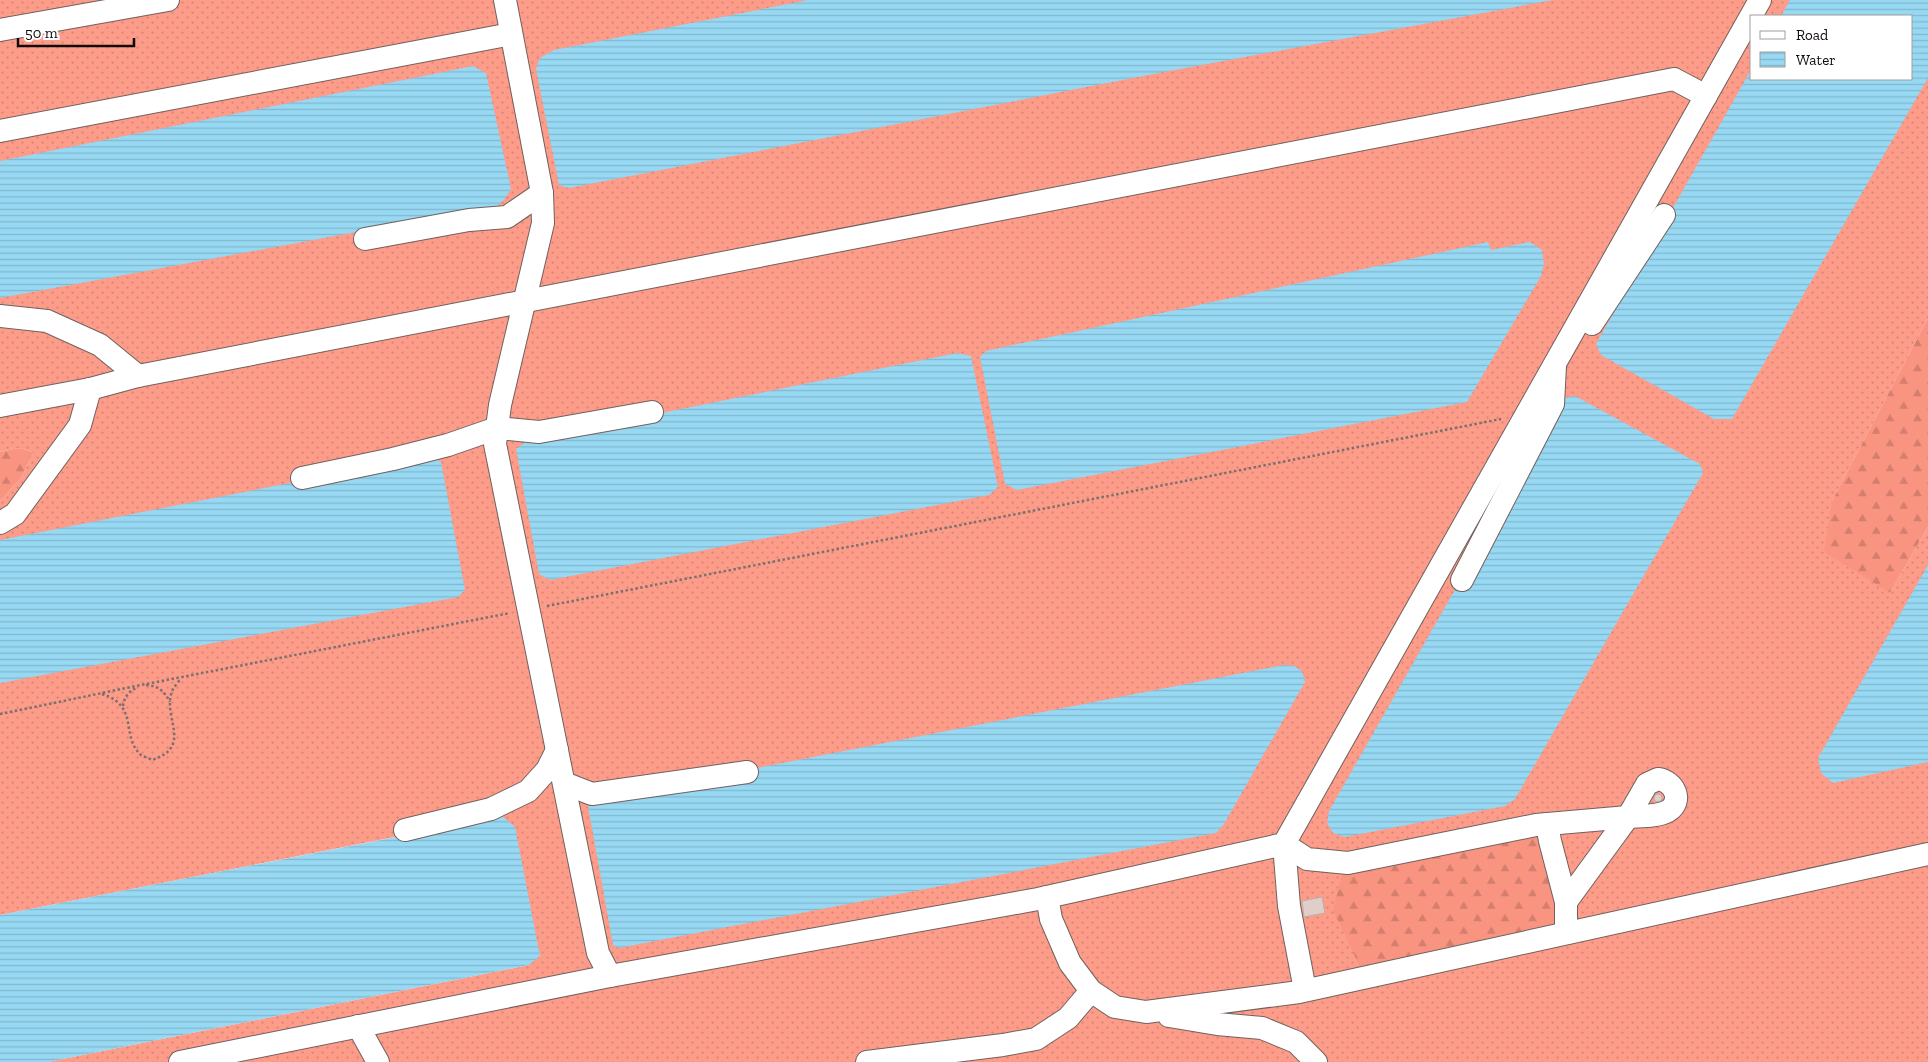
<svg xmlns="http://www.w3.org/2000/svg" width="1928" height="1062" font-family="'Zilla Slab',serif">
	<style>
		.grass { fill: url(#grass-dots); fill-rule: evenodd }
		.forest { fill: url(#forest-firs) }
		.water { fill: url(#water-rules) }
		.building { fill: #e0cecb; stroke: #beada9 }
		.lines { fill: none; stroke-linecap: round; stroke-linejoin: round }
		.minor-casing { stroke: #71615e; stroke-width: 24 }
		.path { stroke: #7c706e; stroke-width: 2.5; stroke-dasharray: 2.5 2.5; stroke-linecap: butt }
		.minor { stroke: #fff; stroke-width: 22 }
	</style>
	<defs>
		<pattern id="grass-dots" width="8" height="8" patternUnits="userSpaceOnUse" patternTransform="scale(1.25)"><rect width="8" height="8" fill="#fe9c8a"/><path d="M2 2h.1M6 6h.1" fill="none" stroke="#d98576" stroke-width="1.8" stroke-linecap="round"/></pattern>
		<pattern id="forest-firs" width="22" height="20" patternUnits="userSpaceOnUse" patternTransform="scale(1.25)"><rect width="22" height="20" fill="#f99481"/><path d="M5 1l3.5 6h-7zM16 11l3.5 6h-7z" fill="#d47e6e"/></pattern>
		<pattern id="water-rules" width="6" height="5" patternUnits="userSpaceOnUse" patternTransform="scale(1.25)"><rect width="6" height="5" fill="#97d8f3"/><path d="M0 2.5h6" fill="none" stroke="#81b8cf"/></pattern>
	</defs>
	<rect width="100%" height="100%" fill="#fce9e6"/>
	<path class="grass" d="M0,0H1928V318L1832,501L1890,593L1928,527V1062H48L529,965L501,816L0,915V501L22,477L33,452L19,448L0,452ZM1752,16H1912V79H1752Z"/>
	<g class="forest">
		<path d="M1928,318V527L1890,593L1824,552L1832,501Z"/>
		<path d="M19,448L33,452L22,477L0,501V452Z"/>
		<path d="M1535,836L1549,859L1558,926L1361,969L1333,910L1342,874Z"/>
	</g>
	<g class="water">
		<path d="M808,0H1553L1164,72L569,188L559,185L536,69L540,58L554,50Z"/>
		<path d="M1790,0H1928V78L1732,419H1714L1601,355L1596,344L1752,68V79H1912V16H1781Z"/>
		<path d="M473,66L486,73L511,189L504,200L497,206L0,298V161Z"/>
		<path d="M1488,242L1491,250L1530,242L1542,250L1544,264L1541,276L1467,402L1017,490L1005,484L980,357L986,351Z"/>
		<path d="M957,353L971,356L998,487L989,495L550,580L539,574L516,449L528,440Z"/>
		<path d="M1575,396L1700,464L1703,473L1515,799L1505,806L1345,837L1333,833L1327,823L1329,811L1564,398Z"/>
		<path d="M427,456L441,462L465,590L458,597L0,683V540Z"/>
		<path d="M1928,565V762L1833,783L1821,773L1818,758Z"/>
		<path d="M1284,665L1294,666L1302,671L1305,682L1224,824L1216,833L619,948L613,945L588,806L593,800Z"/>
		<path d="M502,816L515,827L540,956L529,965L48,1062H0V915Z"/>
	</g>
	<g class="building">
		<circle cx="1658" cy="798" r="4"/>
		<path d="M1322,897L1325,913L1304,917L1302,901Z"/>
	</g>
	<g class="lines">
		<g class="minor-casing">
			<g id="minor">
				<path d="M505,0L542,193L543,223L500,405L495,444L598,953L610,976"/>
				<path d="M0,30L168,0"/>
				<path d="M0,131L511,34"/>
				<path d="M365,239L469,220L507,217L542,193"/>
				<path d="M0,316L47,321L100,345L138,376"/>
				<path d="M1592,324L1664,215"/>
				<path d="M0,406L90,389L138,376L1674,79L1706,96"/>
				<path d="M302,478L393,459L448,445L497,428L539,432L652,412"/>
				<path d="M0,523L15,514L80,425L90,389"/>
				<path d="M1462,580L1553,404L1555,366"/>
				<path d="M1658,779C1674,781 1684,801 1668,811C1657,817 1640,816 1628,817L1647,784Z"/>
				<path d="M564,783L592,794L747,772"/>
				<path d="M1547,824L1550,841L1566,902"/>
				<path d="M405,830L491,809L528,791L547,770L557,750"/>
				<path d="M1284,844L1307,859L1348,863L1536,825L1628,817"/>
				<path d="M1284,844L1289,906L1305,990"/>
				<path d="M1047,897L1051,919L1070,963L1091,991L1115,1007L1146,1012L1299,992L1928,854"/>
				<path d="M1566,933V902L1628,817"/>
				<path d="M1169,1016L1217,1024L1262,1028L1296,1042L1316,1062"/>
				<path d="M358,1026L378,1062"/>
				<path d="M180,1062L610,976L1038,899L1284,844L1760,0"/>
				<path d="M867,1062L1003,1045L1036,1039L1068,1018L1091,991"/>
			</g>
		</g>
		<g class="path">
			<path d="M547,606L1501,419"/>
			<path d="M146,685C159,686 164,691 170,702"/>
			<path d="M102,694C140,706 120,736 141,755C144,757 149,758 152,760C195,746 160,716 173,689C175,686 178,682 180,680"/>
			<path d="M123,706C124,698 128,692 136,688"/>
			<path d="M0,714L141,685L510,613"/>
		</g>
		<use href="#minor" class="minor"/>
	</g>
	<rect x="1750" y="15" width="162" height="65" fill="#ffffff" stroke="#a09d9d"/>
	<rect x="1760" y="31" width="25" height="8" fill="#ffffff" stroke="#a09d9d"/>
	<text x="1796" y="40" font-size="15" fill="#110b0a">Road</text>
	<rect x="1760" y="52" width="25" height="15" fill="url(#water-rules)" stroke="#a09d9d"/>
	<text x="1796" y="65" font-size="15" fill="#110b0a">Water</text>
	<path d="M18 38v8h116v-8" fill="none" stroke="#110b0a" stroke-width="2.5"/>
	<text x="25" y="38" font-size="15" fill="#110b0a" stroke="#ffffff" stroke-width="4" paint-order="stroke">50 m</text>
</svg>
